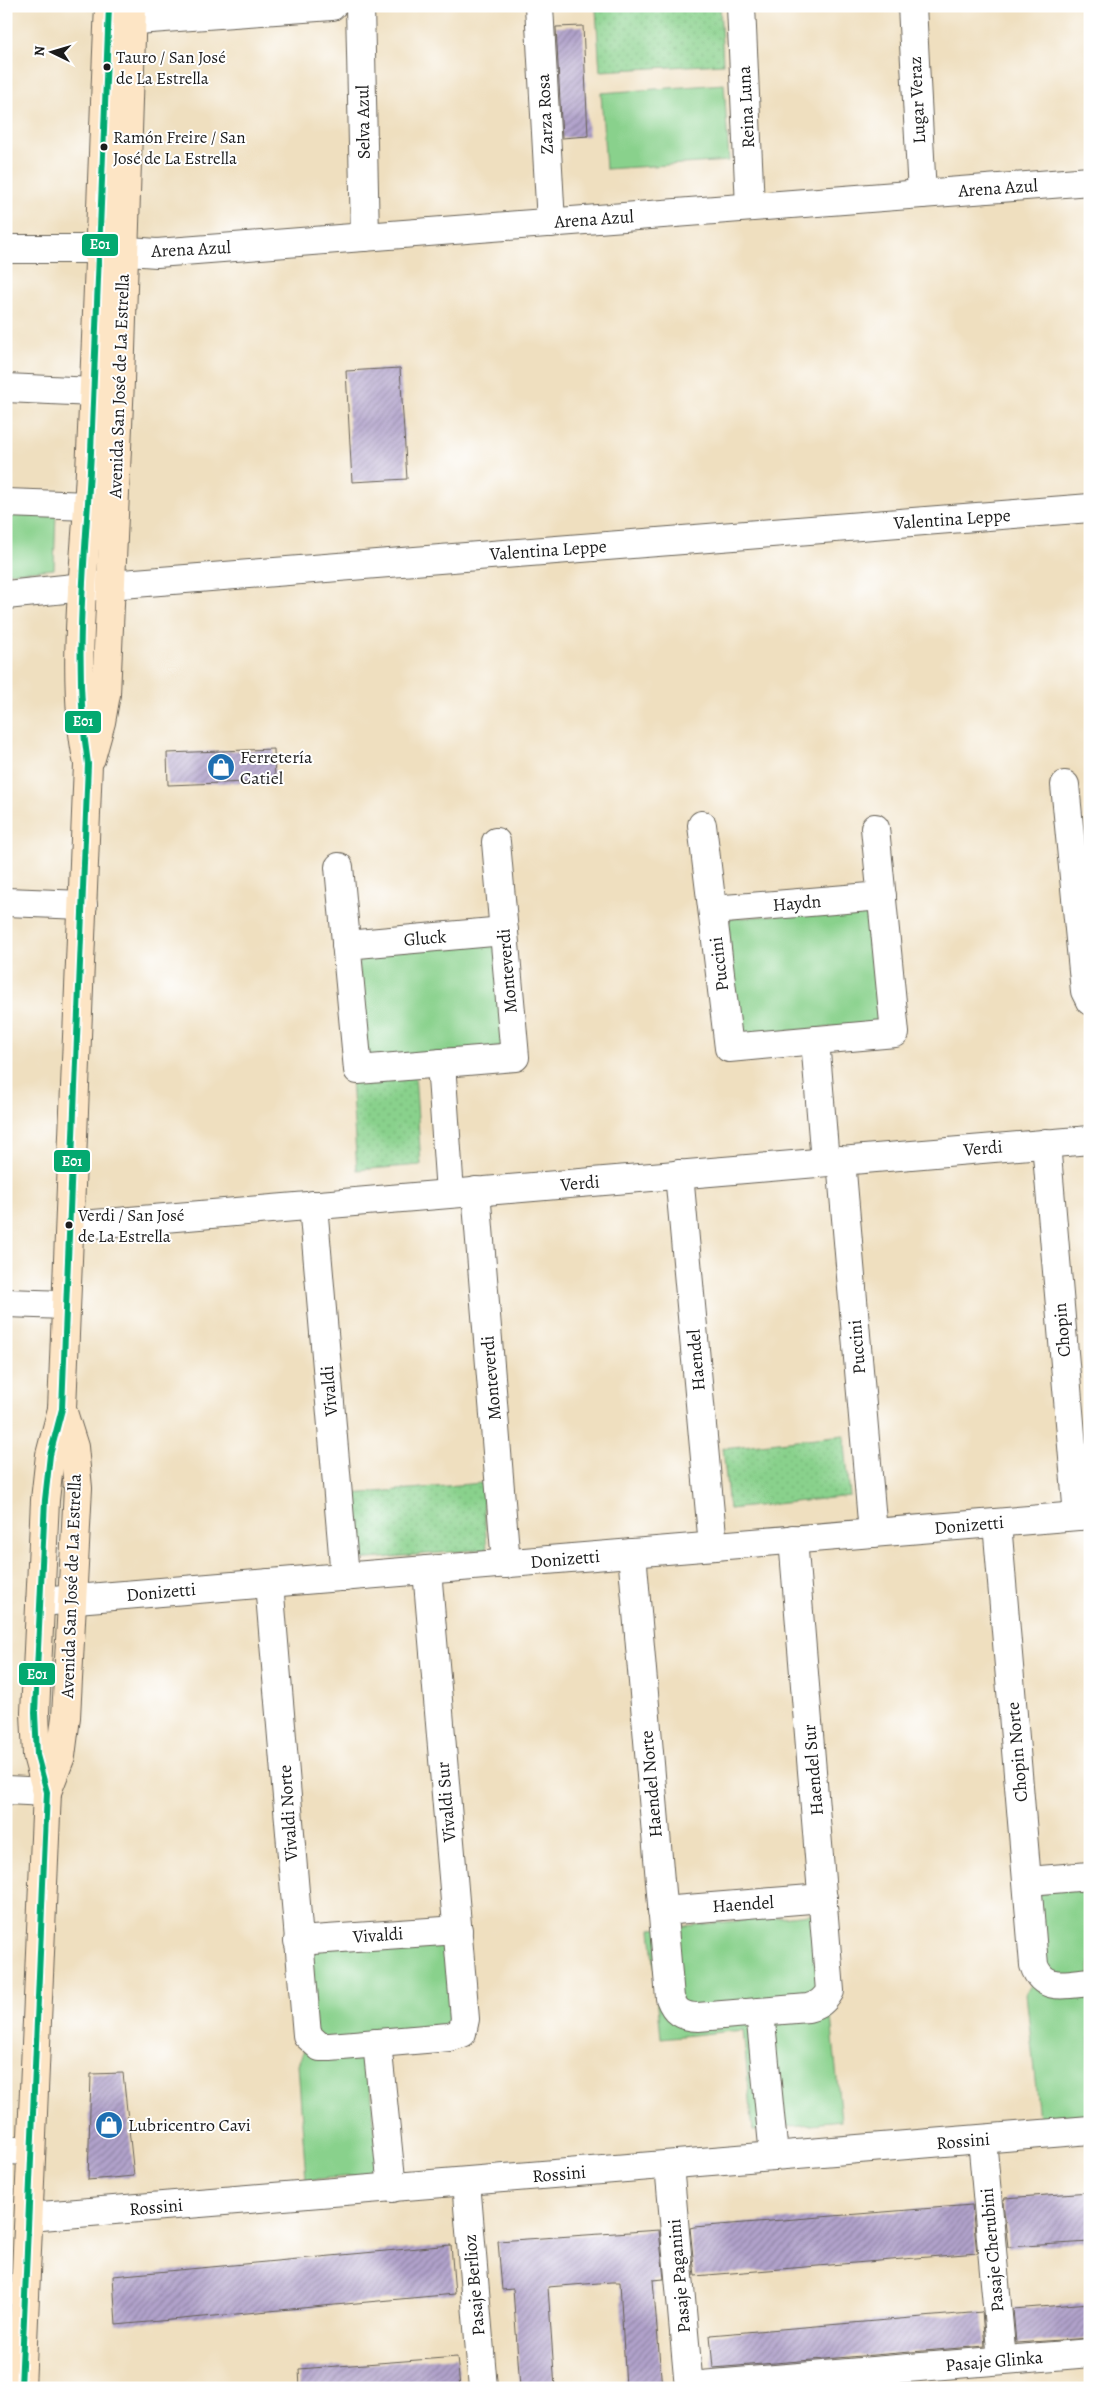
<svg xmlns="http://www.w3.org/2000/svg" width="1096" height="2394" font-family="Alegreya,serif">
	<style>
		.grass { fill: url(#grass-dots); stroke: #527654 }
		.park { fill: #89d18c; stroke: #527654 }
		.building { fill: url(#building-hatch) }
		.lines { fill: none; stroke-linecap: round; stroke-linejoin: round }
		.street-casing { stroke: #666055; stroke-width: 30 }
		.secondary-casing { stroke: #666055; stroke-width: 30 }
		.street { stroke: #fff; stroke-width: 28 }
		.secondary { stroke: #fde5c5; stroke-width: 28 }
		.bus-1-casing { stroke: #fff; stroke-width: 10 }
		.bus-1 { stroke: #04a970; stroke-width: 6 }
		.bus-dot { fill: #1c1c1c; stroke: #fff; stroke-width: 2 }
		.labels { text-anchor: middle; dominant-baseline: central; stroke-width: 4; stroke-linejoin: round; paint-order: stroke }
		.bus-label { font-size: 17px; fill: #1c1c1c; stroke: #fff; text-anchor: start }
		.street-label { font-size: 18px; fill: #1c1c1c; stroke: #fff }
		.poi-label { font-size: 18px; fill: #1c1c1c; stroke: #fff; text-anchor: start }
		.line-badge { stroke: #fff; stroke-width: 2 }
		.badge-label { font-size: 14px; text-anchor: middle; font-weight: bold; fill: #fff }
	</style>
	<defs>
		<pattern id="grass-dots" width="8" height="8" patternUnits="userSpaceOnUse" patternTransform="scale(1.25)"><rect width="8" height="8" fill="#89d18c"/><path d="M2 2h.1M6 6h.1" fill="none" stroke="#76b378" stroke-width="1.8" stroke-linecap="round"/></pattern>
		<pattern id="building-hatch" width="6" height="6" patternUnits="userSpaceOnUse" patternTransform="scale(1.25)"><rect width="6" height="6" fill="#b1a2cb"/><path d="M-1 1l2-2M0 6l6-6M5 7l2-2" fill="none" stroke="#8f83a4"/></pattern>
	</defs>
	<rect width="100%" height="100%" fill="#fff"/>
	<filter id="ink" filterUnits="userSpaceOnUse"><feTurbulence type="fractalNoise" baseFrequency=".02" numOctaves="2"/><feDisplacementMap in="SourceGraphic" scale="10" xChannelSelector="R" yChannelSelector="G"/><feConvolveMatrix kernelMatrix="1 2 1 2 8 2 1 2 1" color-interpolation-filters="sRGB"/></filter>
	<filter id="wash" filterUnits="userSpaceOnUse"><feTurbulence type="fractalNoise" baseFrequency=".0096" numOctaves="4" result="noise"/><feDisplacementMap in="SourceGraphic" scale="20" xChannelSelector="R" yChannelSelector="G"/><feGaussianBlur stdDeviation="1.12" result="paint"/><feColorMatrix in="noise" values="0 0 0 0 0 0 0 0 0 0 0 0 0 0 0 0 0 1.4 0 .05"/><feComposite in="paint" operator="in"/></filter>
	<g filter="url(#wash)">
		<rect width="100%" height="100%" fill="#efdfbf"/>
		<g class="grass">
			<path d="M648,6H720L723,64L600,71L596,9Z"/>
			<path d="M415,1074L421,1165L357,1170L351,1079Z"/>
			<path d="M844,1435L850,1496L729,1509L723,1448Z"/>
			<path d="M482,1483L487,1549L357,1560L351,1494Z"/>
		</g>
		<g class="park">
			<path d="M724,84L729,161L606,169L601,93Z"/>
			<path d="M6,511L56,512L54,569L6,573Z"/>
			<path d="M873,907L883,1023L738,1035L728,919Z"/>
			<path d="M497,941L506,1047L368,1059L358,954Z"/>
			<path d="M1090,1884V2117L1039,2119L1026,1993L1043,1966L1038,1894Z"/>
			<path d="M821,1913L841,2121L753,2130L743,2030L661,2038L651,1929Z"/>
			<path d="M445,1939L460,2027L366,2035L379,2174L306,2180L298,2064L314,2027L310,1948Z"/>
		</g>
		<g id="blocks">
			<g class="building">
				<path d="M583,26L588,136L562,138L556,27Z"/>
				<path d="M400,368L407,479L352,482L346,371Z"/>
				<path d="M274,749L275,781L168,785L167,753Z"/>
				<path d="M123,2073L134,2176L88,2180L91,2074Z"/>
				<path d="M1090,2192V2242L1008,2247L1003,2202L1005,2198Z"/>
				<path d="M972,2205L977,2253L695,2276L690,2228L694,2227Z"/>
				<path d="M659,2230L664,2279L653,2280L662,2388H626L620,2282H611L548,2287L555,2388H520L513,2289L502,2290L498,2241Z"/>
				<path d="M451,2245L455,2294L116,2325L113,2276Z"/>
				<path d="M1090,2303V2338L1016,2343L1013,2309Z"/>
				<path d="M982,2312L985,2346L713,2368L710,2335Z"/>
				<path d="M457,2357L460,2388H300L299,2369Z"/>
			</g>
		</g>
	</g>
	<g filter="url(#ink)">
		<use href="#blocks" fill-opacity="0" stroke="#666055" stroke-width="1"/>
		<g class="lines">
			<g class="street-casing">
				<g id="street">
					<path d="M360,6L365,237"/>
					<path d="M539,6L551,223"/>
					<path d="M741,6L750,207"/>
					<path d="M912,6L922,194"/>
					<path d="M109,22L332,6"/>
					<path d="M6,249H99L157,253L1090,181"/>
					<path d="M6,388L94,392"/>
					<path d="M6,503L89,506"/>
					<path d="M6,595L84,587L1090,508"/>
					<path d="M1065,785L1085,991L1090,1001"/>
					<path d="M702,825L729,1048L895,1033L875,828"/>
					<path d="M339,867L358,1070L515,1057L496,842"/>
					<path d="M6,902L83,905"/>
					<path d="M713,910L882,896"/>
					<path d="M346,945L504,931"/>
					<path d="M815,1040L825,1162"/>
					<path d="M441,1063L450,1193"/>
					<path d="M1046,1143L1078,1516"/>
					<path d="M841,1160L873,1533"/>
					<path d="M679,1174L713,1546"/>
					<path d="M476,1191L506,1564"/>
					<path d="M313,1205L345,1577"/>
					<path d="M70,1226L1090,1140"/>
					<path d="M6,1303L66,1305"/>
					<path d="M997,1523L1034,1965C1043,1992 1067,1984 1090,1982"/>
					<path d="M632,1553L670,1998C675,2012 683,2017 698,2017L808,2008C819,2005 824,2001 830,1991L793,1539"/>
					<path d="M269,1583L307,2035L320,2047H330L449,2037L462,2033L465,2019L427,1570"/>
					<path d="M40,1602L1090,1515"/>
					<path d="M6,1790L47,1792"/>
					<path d="M1028,1881L1090,1876"/>
					<path d="M662,1911L823,1898"/>
					<path d="M298,1941L458,1930"/>
					<path d="M760,2012L774,2156"/>
					<path d="M377,2043L392,2188"/>
					<path d="M982,2139L1002,2360"/>
					<path d="M6,2150L31,2151"/>
					<path d="M669,2165L689,2388"/>
					<path d="M466,2182L483,2388"/>
					<path d="M29,2217L1090,2130"/>
					<path d="M689,2386L1090,2353"/>
				</g>
			</g>
			<g class="secondary-casing">
				<g id="secondary">
					<path d="M91,758L101,722L106,694L120,381L132,6"/>
					<path d="M47,1792L61,1756L66,1717L78,1488L74,1447L62,1409"/>
					<path d="M21,2388L47,1792L37,1755L35,1713L45,1500L50,1455L62,1409L88,764C69,673 86,565 90,471C98,316 102,161 109,6"/>
				</g>
			</g>
			<use href="#street" class="street"/>
			<use href="#secondary" class="secondary"/>
			<g class="bus-1-casing">
				<path id="bus-1" d="M21,2388L47,1792L37,1755L35,1713L45,1500L50,1455L62,1409L88,764C72,660 86,556 91,452C98,304 103,155 109,6"/>
			</g>
			<use href="#bus-1" class="bus-1"/>
		</g>
	</g>
	<defs>
		<g id="shop-disc" transform="scale(1.4375)"><circle r="9.5" fill="#1f6fb2" stroke="#fff"/><path d="M-5-2.5h2.3a2.7 3.5 0 0 1 5.4 0H5L5.5 6h-11ZM-1.5-2.5h3a1.5 2.3 0 0 0-3 0Z" fill="#fff"/></g>
	</defs>
	<g fill-rule="evenodd">
		<use href="#shop-disc" x="221" y="767"/>
		<use href="#shop-disc" x="109" y="2125"/>
	</g>
	<g class="bus-dot">
		<circle cx="107" cy="67" r="4.5"/>
		<circle cx="104" cy="147" r="4.5"/>
		<circle cx="69" cy="1225" r="4.5"/>
	</g>
	<g class="labels">
		<g class="bus-label">
			<text x="116" y="57">Tauro / San José<tspan x="116" dy="21">de La Estrella</tspan></text>
			<text x="113" y="137">Ramón Freire / San<tspan x="113" dy="21">José de La Estrella</tspan></text>
			<text x="78" y="1215">Verdi / San José<tspan x="78" dy="21">de La Estrella</tspan></text>
		</g>
		<g class="street-label">
			<text transform="translate(917 100) rotate(-93)">Lugar Veraz</text>
			<text transform="translate(746 107) rotate(-93)">Reina Luna</text>
			<text transform="translate(545 114) rotate(-93)">Zarza Rosa</text>
			<text transform="translate(363 122) rotate(-91)">Selva Azul</text>
			<text transform="translate(998 188) rotate(-4)">Arena Azul</text>
			<text transform="translate(594 219) rotate(-4)">Arena Azul</text>
			<text transform="translate(191 249) rotate(-3)">Arena Azul</text>
			<text transform="translate(119 386) rotate(-88)">Avenida San José de La Estrella</text>
			<text transform="translate(952 519) rotate(-4)">Valentina Leppe</text>
			<text transform="translate(548 550) rotate(-4)">Valentina Leppe</text>
			<text transform="translate(797 903) rotate(-5)">Haydn</text>
			<text transform="translate(425 938) rotate(-5)">Gluck</text>
			<text transform="translate(719 964) rotate(-97)">Puccini</text>
			<text transform="translate(507 971) rotate(-95)">Monteverdi</text>
			<text transform="translate(983 1148) rotate(-5)">Verdi</text>
			<text transform="translate(580 1183) rotate(-5)">Verdi</text>
			<text transform="translate(1062 1330) rotate(-95)">Chopin</text>
			<text transform="translate(857 1347) rotate(-95)">Puccini</text>
			<text transform="translate(696 1360) rotate(-95)">Haendel</text>
			<text transform="translate(491 1378) rotate(-95)">Monteverdi</text>
			<text transform="translate(329 1391) rotate(-95)">Vivaldi</text>
			<text transform="translate(969 1525) rotate(-5)">Donizetti</text>
			<text transform="translate(565 1559) rotate(-5)">Donizetti</text>
			<text transform="translate(71 1586) rotate(-88)">Avenida San José de La Estrella</text>
			<text transform="translate(161 1592) rotate(-5)">Donizetti</text>
			<text transform="translate(1017 1752) rotate(-95)">Chopin Norte</text>
			<text transform="translate(813 1770) rotate(-95)">Haendel Sur</text>
			<text transform="translate(651 1784) rotate(-95)">Haendel Norte</text>
			<text transform="translate(446 1802) rotate(-95)">Vivaldi Sur</text>
			<text transform="translate(288 1813) rotate(-94)">Vivaldi Norte</text>
			<text transform="translate(743 1904) rotate(-4)">Haendel</text>
			<text transform="translate(378 1935) rotate(-4)">Vivaldi</text>
			<text transform="translate(963 2141) rotate(-5)">Rossini</text>
			<text transform="translate(559 2174) rotate(-5)">Rossini</text>
			<text transform="translate(156 2207) rotate(-5)">Rossini</text>
			<text transform="translate(992 2250) rotate(-95)">Pasaje Cherubini</text>
			<text transform="translate(679 2276) rotate(-95)">Pasaje Paganini</text>
			<text transform="translate(474 2285) rotate(-95)">Pasaje Berlioz</text>
			<text transform="translate(994 2361) rotate(-5)">Pasaje Glinka</text>
		</g>
		<g class="poi-label">
			<text x="240" y="757">Ferretería<tspan x="240" dy="21">Catiel</tspan></text>
			<text x="128" y="2125">Lubricentro Cavi</text>
		</g>
	</g>
	<g class="line-badge">
		<rect x="81" y="233" width="38" height="24" rx="5" fill="#04a970"/>
		<rect x="64" y="710" width="38" height="24" rx="5" fill="#04a970"/>
		<rect x="53" y="1149" width="38" height="24" rx="5" fill="#04a970"/>
		<rect x="18" y="1662" width="38" height="24" rx="5" fill="#04a970"/>
	</g>
	<g class="badge-label">
		<text x="100" y="249">E01</text>
		<text x="83" y="726">E01</text>
		<text x="72" y="1166">E01</text>
		<text x="37" y="1679">E01</text>
	</g>
	<rect width="1096" height="2394" fill="none" stroke="#fff" stroke-width="25"/>
	<g transform="translate(52 52) rotate(275)" stroke="#ffffff" stroke-width="4" paint-order="stroke">
	<path d="M0-4L9 19L0 12L-9 19Z" fill="#1c1c1c"/>
	<text y="-8" font-size="14" font-weight="bold" text-anchor="middle" fill="#1c1c1c">N</text>
	</g>
</svg>
